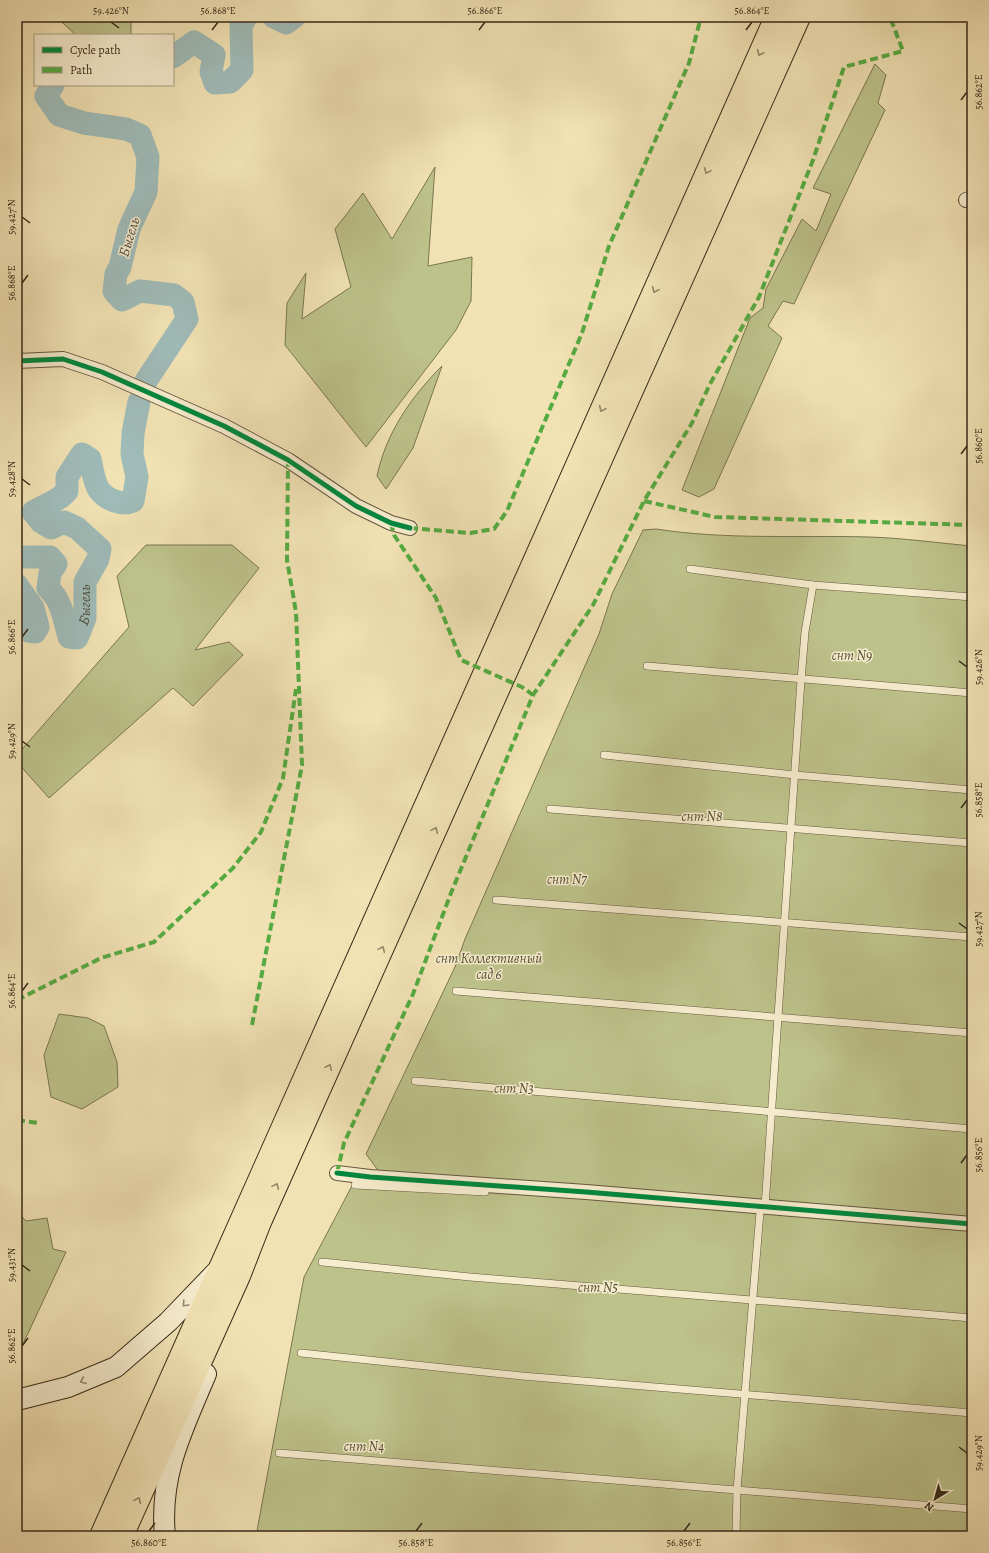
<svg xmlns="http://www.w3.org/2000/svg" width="989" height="1553" font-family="Alegreya,serif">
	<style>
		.green { fill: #bdc28a; stroke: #7a7651 }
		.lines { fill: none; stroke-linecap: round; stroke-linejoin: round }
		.river { stroke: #9fbbb8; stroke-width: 23 }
		.lane-casing { stroke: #66573f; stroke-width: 8 }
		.street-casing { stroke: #66573f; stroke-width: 16 }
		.secondary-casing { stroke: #372918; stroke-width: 22 }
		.highway-casing { stroke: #372918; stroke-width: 24 }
		.lane { stroke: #f6ecce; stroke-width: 7 }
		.street { stroke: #f6ecce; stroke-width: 14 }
		.secondary { stroke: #f6ecce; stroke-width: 20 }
		.highway { stroke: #f1e2b4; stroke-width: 22 }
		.quiet { stroke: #55ab42; stroke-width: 4; stroke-dasharray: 8 4; stroke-linecap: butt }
		.cycleway-casing { stroke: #f6ecce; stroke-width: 8 }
		.cycleway { stroke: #00873e; stroke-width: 5 }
		.oneway { stroke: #948666 }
		.oneway2 { stroke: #968a73 }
		.ticks { fill: none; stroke: #372918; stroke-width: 1.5 }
		.labels { text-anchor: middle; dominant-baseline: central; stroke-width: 3; stroke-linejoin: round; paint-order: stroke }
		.park-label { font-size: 14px; font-style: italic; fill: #584f34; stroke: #f6ecce }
		.water-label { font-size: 15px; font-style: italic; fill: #514e40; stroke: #f6ecce }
		.neatline { fill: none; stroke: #372918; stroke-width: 1.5 }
		.ticks-label { font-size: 10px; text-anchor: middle; fill: #372918 }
	</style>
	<rect width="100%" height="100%" fill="#f1e2b4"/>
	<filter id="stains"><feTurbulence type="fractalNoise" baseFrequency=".005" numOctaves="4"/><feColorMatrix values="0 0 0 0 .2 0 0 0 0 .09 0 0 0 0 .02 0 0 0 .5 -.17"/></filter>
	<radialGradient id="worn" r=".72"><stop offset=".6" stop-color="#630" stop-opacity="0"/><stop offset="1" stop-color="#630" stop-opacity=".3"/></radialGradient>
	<g class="green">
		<path d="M56,17H131V35H76Z"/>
		<path d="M875,64L886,75L878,103L885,110L794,304L783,301L768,326L782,338L714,489L699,497L682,490L750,318L763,308L766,289L802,219L816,231L831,194L813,188Z"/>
		<path d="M435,167L428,266L472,257L471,301L456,330L366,447L285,345L287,303L306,273L302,319L351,287L335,229L363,193L392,239Z"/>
		<path d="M442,366L413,448L386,489L377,476C386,433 411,397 442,366Z"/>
		<path d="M656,529C727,540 797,535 869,537C903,538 938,543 972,546V1220L380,1173L366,1154L455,967L465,939L599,634L612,594L643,530Z"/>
		<path d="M146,545H232L259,568L195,650L229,642L243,655L193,706L173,688L49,798L17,762V755L129,627L117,576Z"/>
		<path d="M59,1014L88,1018L104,1026L117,1062L118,1087L82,1109L51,1097L44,1055Z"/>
		<path d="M17,1172L22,1186L19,1214L26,1221L47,1218L53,1249L66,1252L23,1344L17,1343Z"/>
		<path d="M354,1182L607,1196L972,1228V1536H256L304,1277Z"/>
	</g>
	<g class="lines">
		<g class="river">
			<path d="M274,17L286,23L294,17"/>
			<path d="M173,57L194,42L214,55L211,72L215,83L230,82L242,70L241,26L246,17"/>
			<path d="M53,85L46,96L59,115L84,123L126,129L140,135L148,157L146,192L129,229L120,267L116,274L114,291L122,300L140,291L174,295L183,302L187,319L146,381"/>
			<path id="s1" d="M17,557H50L56,564L50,573L48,588C62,601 64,619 69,637L77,638L85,618V582L98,559L100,549L77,528L64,522L51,528L41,522L33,512C45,505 59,501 67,491V477L82,454L90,459C92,468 94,482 99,490C107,500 122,506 133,501L137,477L132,454L133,433L139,402"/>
			<path d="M17,585L33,608L38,627L35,632L28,631L17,619"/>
		</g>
		<g class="lane-casing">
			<g id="lane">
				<path d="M690,569L813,585L972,597"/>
				<path d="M647,666L972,693"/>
				<path d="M604,755L795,775L972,790"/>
				<path d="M550,809L972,843"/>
				<path d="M496,900L972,937"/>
				<path d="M456,991L972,1033"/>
				<path d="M415,1081L972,1129"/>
				<path d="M355,1185L485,1192"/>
				<path d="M765,1207L801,680L805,632L813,585"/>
				<path d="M322,1262L470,1277L972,1318"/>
				<path d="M301,1353L522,1376L972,1413"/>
				<path d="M279,1453L972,1509"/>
				<path d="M736,1536L737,1490L760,1212"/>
			</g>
		</g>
		<g class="street-casing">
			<g id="street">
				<path d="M966,200L972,198"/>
				<path d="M17,361L63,359L102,372L224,426L288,460L356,506L391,523L410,528"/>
				<path d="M337,1173L370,1177L586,1192L972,1224"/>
			</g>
		</g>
		<g class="secondary-casing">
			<g id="secondary">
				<path d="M17,1400L68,1387L116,1367L168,1322L218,1270"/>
				<path d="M165,1536C159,1474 183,1429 206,1374"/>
			</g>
		</g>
		<g class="highway-casing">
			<g id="highway">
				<path d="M101,1536L776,17"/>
				<path d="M122,1536L239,1276L260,1222L799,17"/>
			</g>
		</g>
		<use href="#lane" class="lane"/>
		<use href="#street" class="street"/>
		<use href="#secondary" class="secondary"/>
		<use href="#highway" class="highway"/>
		<g class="quiet">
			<path d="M644,501L715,517L972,525"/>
			<path d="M391,523L394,535L436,598L461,660L522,687L533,695"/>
			<path d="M410,528L470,533L494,529L507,511L582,333L609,246L689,63L701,17"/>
			<path d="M17,1000L101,958L154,942L233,868L261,832L283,778L296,689"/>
			<path d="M252,1025L302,765L296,612L287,560L288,460"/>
			<path d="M17,1120L38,1123"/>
			<path d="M337,1173L344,1143L413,994L451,893L533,695L593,605L644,501L692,423L710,384L759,297L813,160L844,67L903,51L890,17"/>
		</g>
		<g class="cycleway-casing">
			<g id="cycleway">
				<path d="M17,361L63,359L102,372L224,426L288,460L356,506L391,523L410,528"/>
				<path d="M337,1173L370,1177L586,1192L972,1224"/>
			</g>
		</g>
		<use href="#cycleway" class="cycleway"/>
	</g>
	<defs><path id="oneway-chevron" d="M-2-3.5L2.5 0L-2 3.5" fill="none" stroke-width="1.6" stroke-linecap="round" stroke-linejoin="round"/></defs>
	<g class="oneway">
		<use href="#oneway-chevron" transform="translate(760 53) rotate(114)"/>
		<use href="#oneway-chevron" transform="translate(707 171) rotate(114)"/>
		<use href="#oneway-chevron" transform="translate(655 290) rotate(114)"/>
		<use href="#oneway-chevron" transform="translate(602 409) rotate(114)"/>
		<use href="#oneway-chevron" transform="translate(435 830) rotate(-66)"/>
		<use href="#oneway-chevron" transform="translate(382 949) rotate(-66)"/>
		<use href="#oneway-chevron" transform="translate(329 1067) rotate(-66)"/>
		<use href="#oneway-chevron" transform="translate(276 1186) rotate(-66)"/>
		<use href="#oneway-chevron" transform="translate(138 1500) rotate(-66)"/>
	</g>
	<g class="oneway2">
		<use href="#oneway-chevron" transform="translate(185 1304) rotate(133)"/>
		<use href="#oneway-chevron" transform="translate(83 1381) rotate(157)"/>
	</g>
	<path class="ticks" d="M111,22L119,28M212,30L218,22M479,30L485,22M746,30L752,22M961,100L967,92M22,217L30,223M22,283L28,275M961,454L967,446M22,479L30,485M22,637L28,629M959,661L967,667M22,741L30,747M961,808L967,800M959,923L967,929M22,991L28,983M961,1163L967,1155M22,1265L30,1271M22,1346L28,1338M959,1447L967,1453M149,1531L155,1523M416,1531L422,1523M684,1531L690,1523"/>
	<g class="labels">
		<g class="park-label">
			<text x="852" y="655">снт N9</text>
			<text x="702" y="816">снт N8</text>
			<text x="567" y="879">снт N7</text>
			<text x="489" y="958">снт Коллективный<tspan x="489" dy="16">сад 6</tspan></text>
			<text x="514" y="1088">снт N3</text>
			<text x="598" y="1287">снт N5</text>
			<text x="364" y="1446">снт N4</text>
		</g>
		<g class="water-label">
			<text transform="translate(129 237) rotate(-73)">Быгель</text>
			<text stroke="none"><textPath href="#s1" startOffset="165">Быгель</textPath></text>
		</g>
	</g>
	<rect width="989" height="1553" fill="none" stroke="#f1e2b4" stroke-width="44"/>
	<rect x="34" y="34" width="140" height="52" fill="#f6ecce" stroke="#aa9e85"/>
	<rect x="42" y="47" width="20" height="6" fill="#00873e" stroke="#aa9e85"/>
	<text x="70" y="54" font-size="12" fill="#372918">Cycle path</text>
	<rect x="42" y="67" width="20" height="6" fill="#55ab42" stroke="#aa9e85"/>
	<text x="70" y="74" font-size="12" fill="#372918">Path</text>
	<g transform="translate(935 1499) rotate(217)" stroke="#f6ecce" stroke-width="3" paint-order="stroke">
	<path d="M0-3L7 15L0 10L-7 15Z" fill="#372918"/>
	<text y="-6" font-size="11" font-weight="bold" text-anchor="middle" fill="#372918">N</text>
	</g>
	<rect x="22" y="22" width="945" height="1509" class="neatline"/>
	<g class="ticks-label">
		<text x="111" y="14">59.426°N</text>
		<text x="218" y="14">56.868°E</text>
		<text x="485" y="14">56.866°E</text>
		<text x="752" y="14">56.864°E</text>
		<text transform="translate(978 92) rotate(-90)" y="4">56.862°E</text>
		<text transform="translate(11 217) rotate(-90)" y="4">59.427°N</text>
		<text transform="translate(11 283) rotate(-90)" y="4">56.868°E</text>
		<text transform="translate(978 446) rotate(-90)" y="4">56.860°E</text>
		<text transform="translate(11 479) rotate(-90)" y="4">59.428°N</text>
		<text transform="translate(11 637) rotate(-90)" y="4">56.866°E</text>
		<text transform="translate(978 667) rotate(-90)" y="4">59.426°N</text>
		<text transform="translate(11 741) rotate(-90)" y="4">59.429°N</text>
		<text transform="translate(978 800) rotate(-90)" y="4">56.858°E</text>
		<text transform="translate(978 929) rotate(-90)" y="4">59.427°N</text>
		<text transform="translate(11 991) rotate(-90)" y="4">56.864°E</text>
		<text transform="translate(978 1155) rotate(-90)" y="4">56.856°E</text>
		<text transform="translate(11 1265) rotate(-90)" y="4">59.431°N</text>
		<text transform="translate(11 1346) rotate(-90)" y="4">56.862°E</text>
		<text transform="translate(978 1453) rotate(-90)" y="4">59.429°N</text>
		<text x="149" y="1546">56.860°E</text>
		<text x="416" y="1546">56.858°E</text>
		<text x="684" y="1546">56.856°E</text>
	</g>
	<rect width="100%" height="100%" filter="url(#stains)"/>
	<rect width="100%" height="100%" fill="url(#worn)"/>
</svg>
